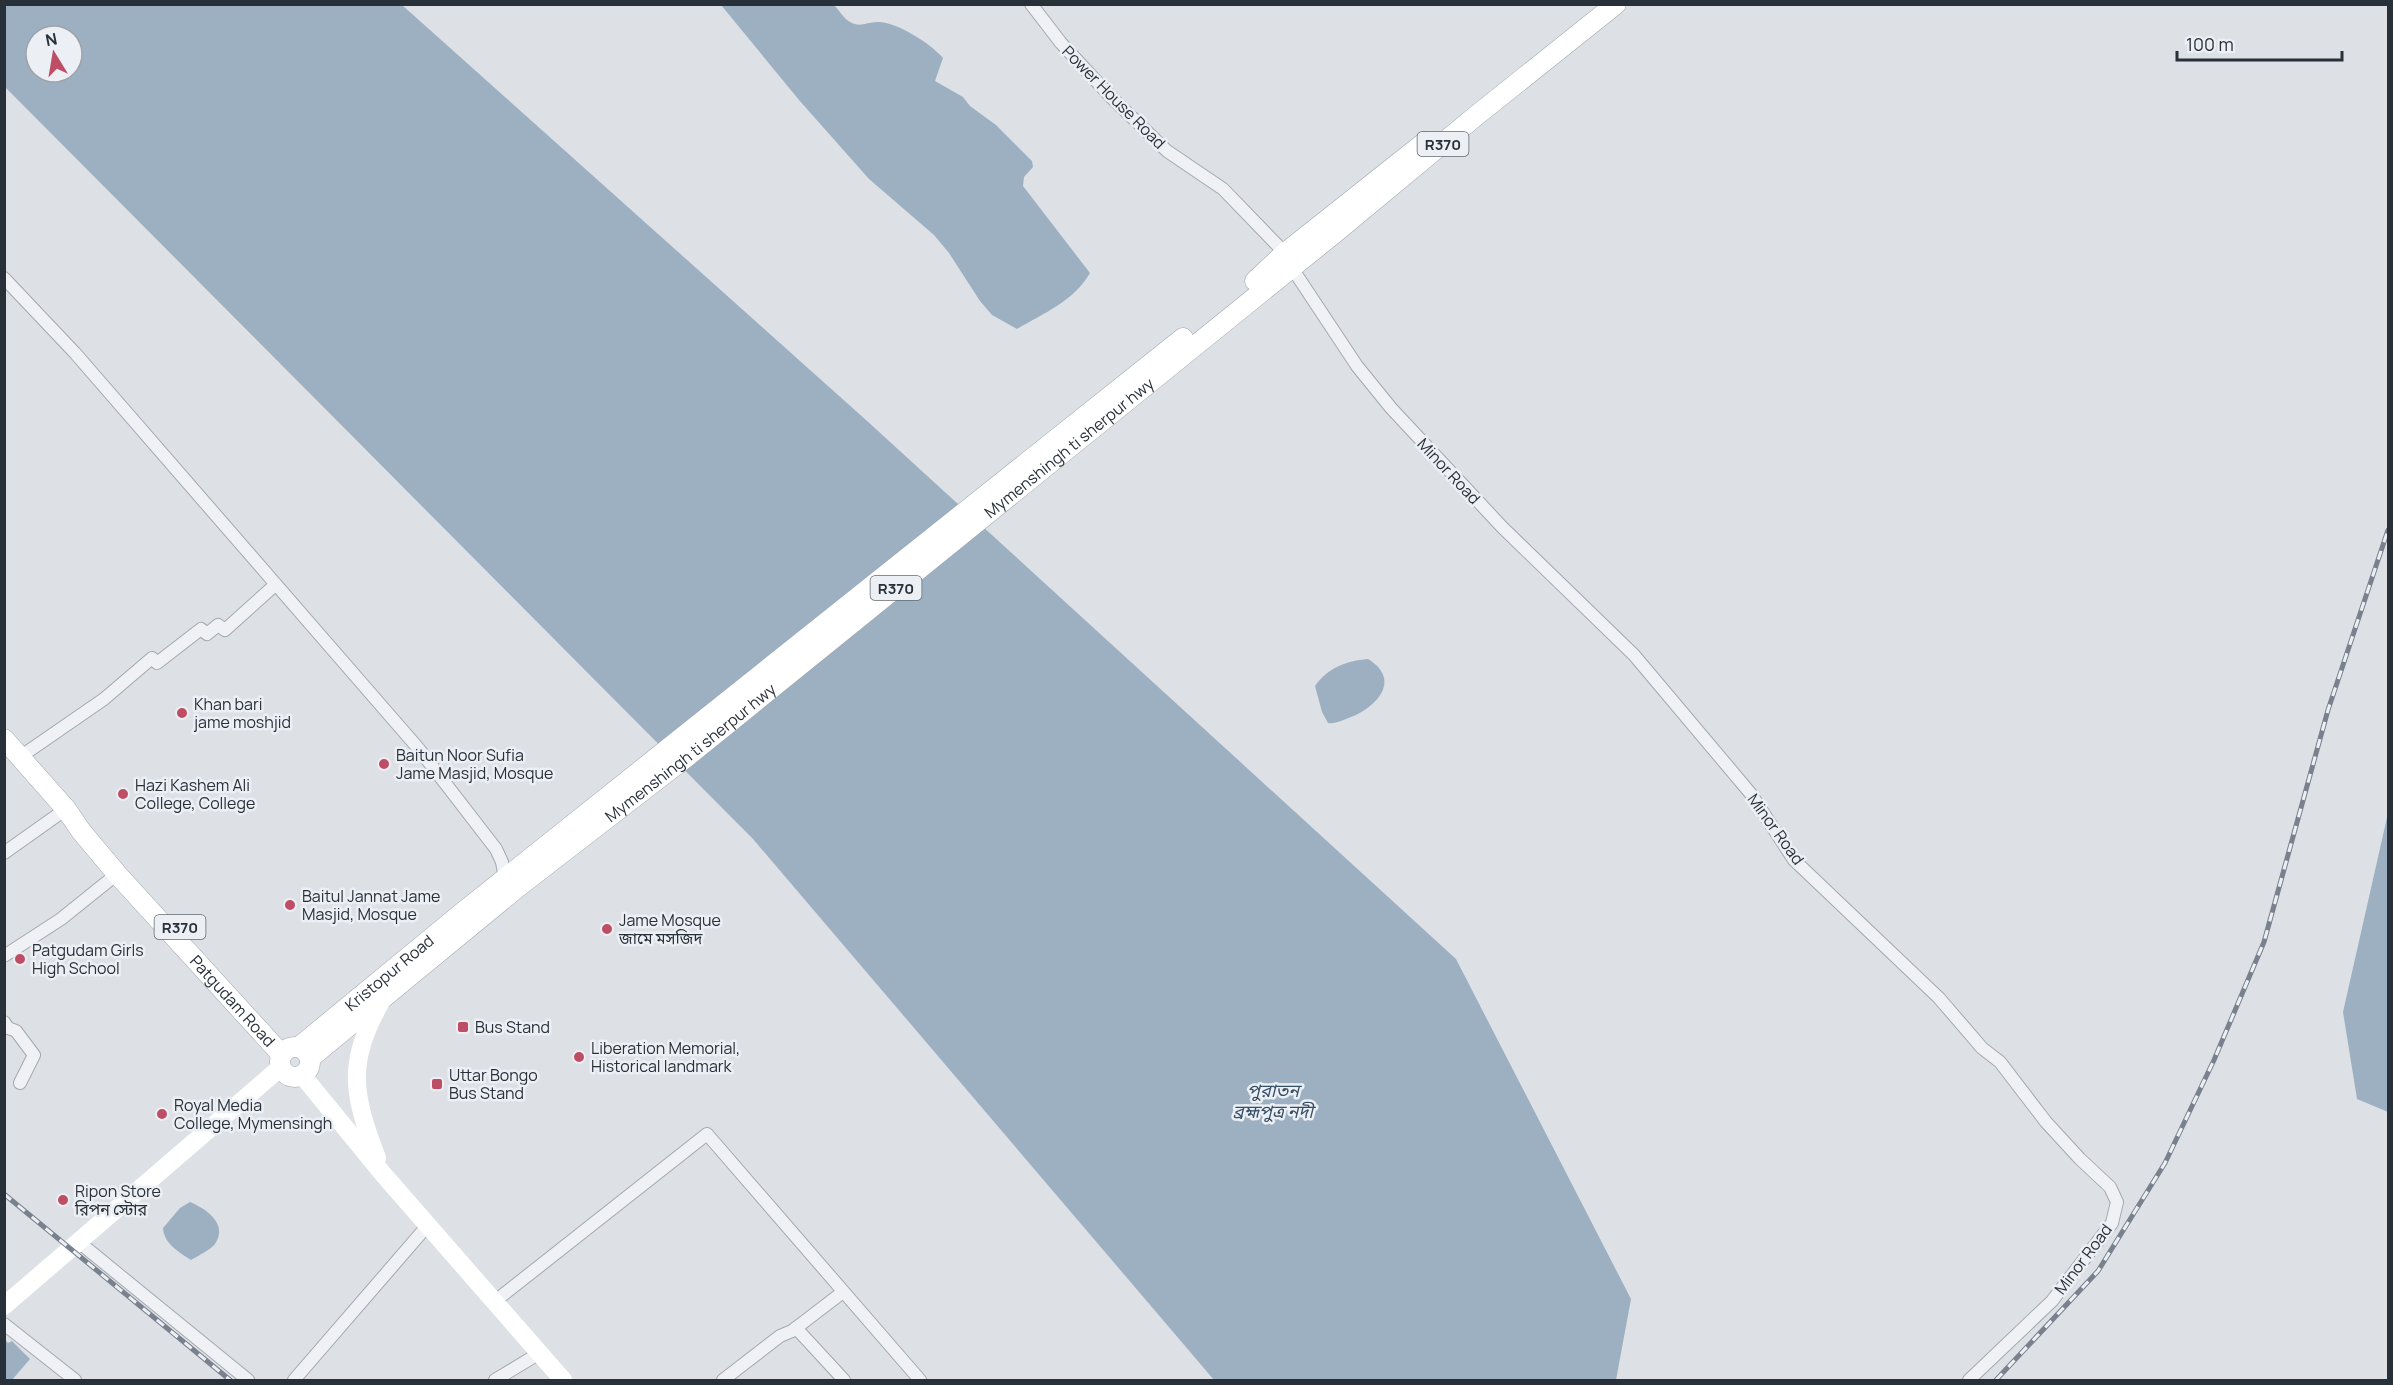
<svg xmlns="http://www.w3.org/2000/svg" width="2393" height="1385" font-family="Manrope,'Noto Sans Bengali',sans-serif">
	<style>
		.water { fill: #9cb0c2; fill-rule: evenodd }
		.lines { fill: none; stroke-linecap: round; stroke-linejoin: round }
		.street-casing { stroke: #a3a8ae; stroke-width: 14 }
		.primary-casing { stroke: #9ea6af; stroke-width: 21 }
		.street { stroke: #eff1f4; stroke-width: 12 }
		.secondary { stroke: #fff; stroke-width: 18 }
		.primary { stroke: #fff; stroke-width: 20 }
		.rail-casing { stroke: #78818d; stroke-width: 5 }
		.rail { stroke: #eceff3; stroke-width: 3; stroke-dasharray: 9; stroke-linecap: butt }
		.poi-dot { fill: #be4e65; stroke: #eceff3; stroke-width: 2 }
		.labels { text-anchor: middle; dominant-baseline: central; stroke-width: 5; stroke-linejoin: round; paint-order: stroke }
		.shield { fill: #eceff3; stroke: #636972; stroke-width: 1.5 }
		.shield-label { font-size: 15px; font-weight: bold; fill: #28303a }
		.street-label { font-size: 16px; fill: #28303a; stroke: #eceff3 }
		.poi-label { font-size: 16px; fill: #28303a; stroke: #eceff3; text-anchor: start }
		.water-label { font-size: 18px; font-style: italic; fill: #375069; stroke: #eceff3 }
	</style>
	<rect width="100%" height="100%" fill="#dde1e5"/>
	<g class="water">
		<path d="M4,5H402L866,420L1456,959L1631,1299L1616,1380H1214L753,839L5,87ZM36,36H72V72H36Z"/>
		<path d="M721,5H834C839,10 844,19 850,22C860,28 867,22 877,22C896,21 931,44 943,58L935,81L963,97L970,106L996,125L1032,161L1033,167L1024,177L1023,186L1090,273C1074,301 1044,313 1017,329L992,315L980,301L949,253L934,235L869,179L799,100Z"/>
		<path d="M1368,659C1404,681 1374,710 1346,719C1340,721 1335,724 1328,723L1322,712L1315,686C1329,667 1346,661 1368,659Z"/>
		<path d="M2388,813V1112L2357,1099L2343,1012Z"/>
		<path d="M190,1202C205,1208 229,1224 215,1244C209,1251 199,1255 191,1260C179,1252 164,1244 163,1228L180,1208Z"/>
		<path d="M5,1340L8,1343L12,1341L30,1359L12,1380H5Z"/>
	</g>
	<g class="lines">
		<g class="street-casing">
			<g id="street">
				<path d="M1031,4L1061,43L1112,98L1167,151L1223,189L1285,253"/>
				<path d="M1292,268L1357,366L1391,408L1502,527L1634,655L1751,794L1794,860L1939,998L1982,1048L2000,1062L2046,1122L2080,1159L2110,1187L2117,1202L2112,1223L2052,1301L1969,1380"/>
				<path d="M4,278L75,353L418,748L496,849L502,862L505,879"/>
				<path d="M20,757L104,699L152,658L157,663L201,629L207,634L218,625L225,630L275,585"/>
				<path d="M4,853L66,809"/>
				<path d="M4,956L61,919L117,874"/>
				<path d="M4,1022L8,1028L16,1031L34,1055L20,1083"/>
				<path d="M80,1243L248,1380"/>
				<path d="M494,1302L707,1134L920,1380"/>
				<path d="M4,1324L75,1380"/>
				<path d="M796,1328L844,1380"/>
				<path d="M294,1380L428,1225"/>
				<path d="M495,1380L538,1354"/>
				<path d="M723,1380L780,1336L792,1331L843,1292"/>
			</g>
		</g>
		<g class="primary-casing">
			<g id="primary">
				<path d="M1255,281L1285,253L1425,142"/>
				<path id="s1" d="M4,739L66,809L81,831L117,874L282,1055"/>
				<path id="s2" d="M299,1047L463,912L1183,338"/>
				<circle cx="295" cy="1062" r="15"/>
				<path id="s3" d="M310,1058L518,887L689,755L1342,227L1477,115L1616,4"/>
			</g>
		</g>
		<use href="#street" class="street"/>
		<g class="secondary">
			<path d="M302,1075L383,1174L563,1380"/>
			<path d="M377,1158C353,1095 346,1062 381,1002"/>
			<path d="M4,1306L281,1067"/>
		</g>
		<use href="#primary" class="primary"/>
		<g class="rail-casing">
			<g id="rail">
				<path d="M4,1194L230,1380"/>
				<path d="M1996,1380L2098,1271L2165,1163L2214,1060L2264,942L2328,710L2388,530"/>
			</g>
		</g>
		<use href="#rail" class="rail"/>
	</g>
	<g class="poi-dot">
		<circle cx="182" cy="713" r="6"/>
		<circle cx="384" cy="764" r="6"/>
		<circle cx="123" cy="794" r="6"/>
		<circle cx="290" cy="905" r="6"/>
		<circle cx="607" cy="929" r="6"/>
		<circle cx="20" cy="959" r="6"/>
		<rect x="457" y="1021" width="12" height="12" rx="3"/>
		<circle cx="579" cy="1057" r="6"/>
		<rect x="431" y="1078" width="12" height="12" rx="3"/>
		<circle cx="162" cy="1114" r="6"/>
		<circle cx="63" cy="1200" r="6"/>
	</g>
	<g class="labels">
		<g class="shield">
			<rect x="1417.5" y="132" width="51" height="24" rx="4.5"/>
			<rect x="870.5" y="576" width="51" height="24" rx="4.5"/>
			<rect x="154.5" y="915" width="51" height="24" rx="4.5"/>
		</g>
		<g class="shield-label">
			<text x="1443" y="144">R370</text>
			<text x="896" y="588">R370</text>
			<text x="180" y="927">R370</text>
		</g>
		<g class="street-label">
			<text transform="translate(1114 97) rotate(45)">Power House Road</text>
			<text stroke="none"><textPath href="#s3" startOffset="974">Mymenshingh ti sherpur hwy</textPath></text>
			<text transform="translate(1449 471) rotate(47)">Minor Road</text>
			<text stroke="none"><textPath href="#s3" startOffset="488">Mymenshingh ti sherpur hwy</textPath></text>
			<text transform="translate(1776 829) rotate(54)">Minor Road</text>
			<text stroke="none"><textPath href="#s2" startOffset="117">Kristopur Road</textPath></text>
			<text stroke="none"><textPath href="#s1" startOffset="348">Patgudam Road</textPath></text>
			<text transform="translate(2083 1259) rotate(-53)">Minor Road</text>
		</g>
		<g class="poi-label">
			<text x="194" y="704">Khan bari<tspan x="194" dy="18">jame moshjid</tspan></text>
			<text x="396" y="755">Baitun Noor Sufia<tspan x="396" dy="18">Jame Masjid, Mosque</tspan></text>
			<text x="135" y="785">Hazi Kashem Ali<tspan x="135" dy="18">College, College</tspan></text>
			<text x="302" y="896">Baitul Jannat Jame<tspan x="302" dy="18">Masjid, Mosque</tspan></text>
			<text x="619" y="920">Jame Mosque<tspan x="619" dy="18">জামে মসজিদ</tspan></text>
			<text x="32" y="950">Patgudam Girls<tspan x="32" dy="18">High School</tspan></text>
			<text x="475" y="1027">Bus Stand</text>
			<text x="591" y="1048">Liberation Memorial,<tspan x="591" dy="18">Historical landmark</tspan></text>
			<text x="449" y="1075">Uttar Bongo<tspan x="449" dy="18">Bus Stand</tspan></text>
			<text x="174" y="1105">Royal Media<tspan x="174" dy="18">College, Mymensingh</tspan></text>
			<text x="75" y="1191">Ripon Store<tspan x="75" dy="18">রিপন স্টোর</tspan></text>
		</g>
		<g class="water-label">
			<text x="1273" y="1090">পুরাতন<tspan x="1273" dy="21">ব্রহ্মপুত্র নদী</tspan></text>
		</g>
	</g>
	<rect width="2393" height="1385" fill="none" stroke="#28303a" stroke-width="12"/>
	<g transform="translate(54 54) rotate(349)"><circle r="28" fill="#eceff3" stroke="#9ea3a9" stroke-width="1.5"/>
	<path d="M0-4.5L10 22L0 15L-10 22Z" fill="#be4e65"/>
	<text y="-9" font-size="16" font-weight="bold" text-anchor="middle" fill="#28303a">N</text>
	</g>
	<path d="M2177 51v9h165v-9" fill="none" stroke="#28303a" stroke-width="3"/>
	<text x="2186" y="51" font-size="18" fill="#28303a" stroke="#eceff3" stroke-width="4.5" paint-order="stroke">100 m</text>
</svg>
